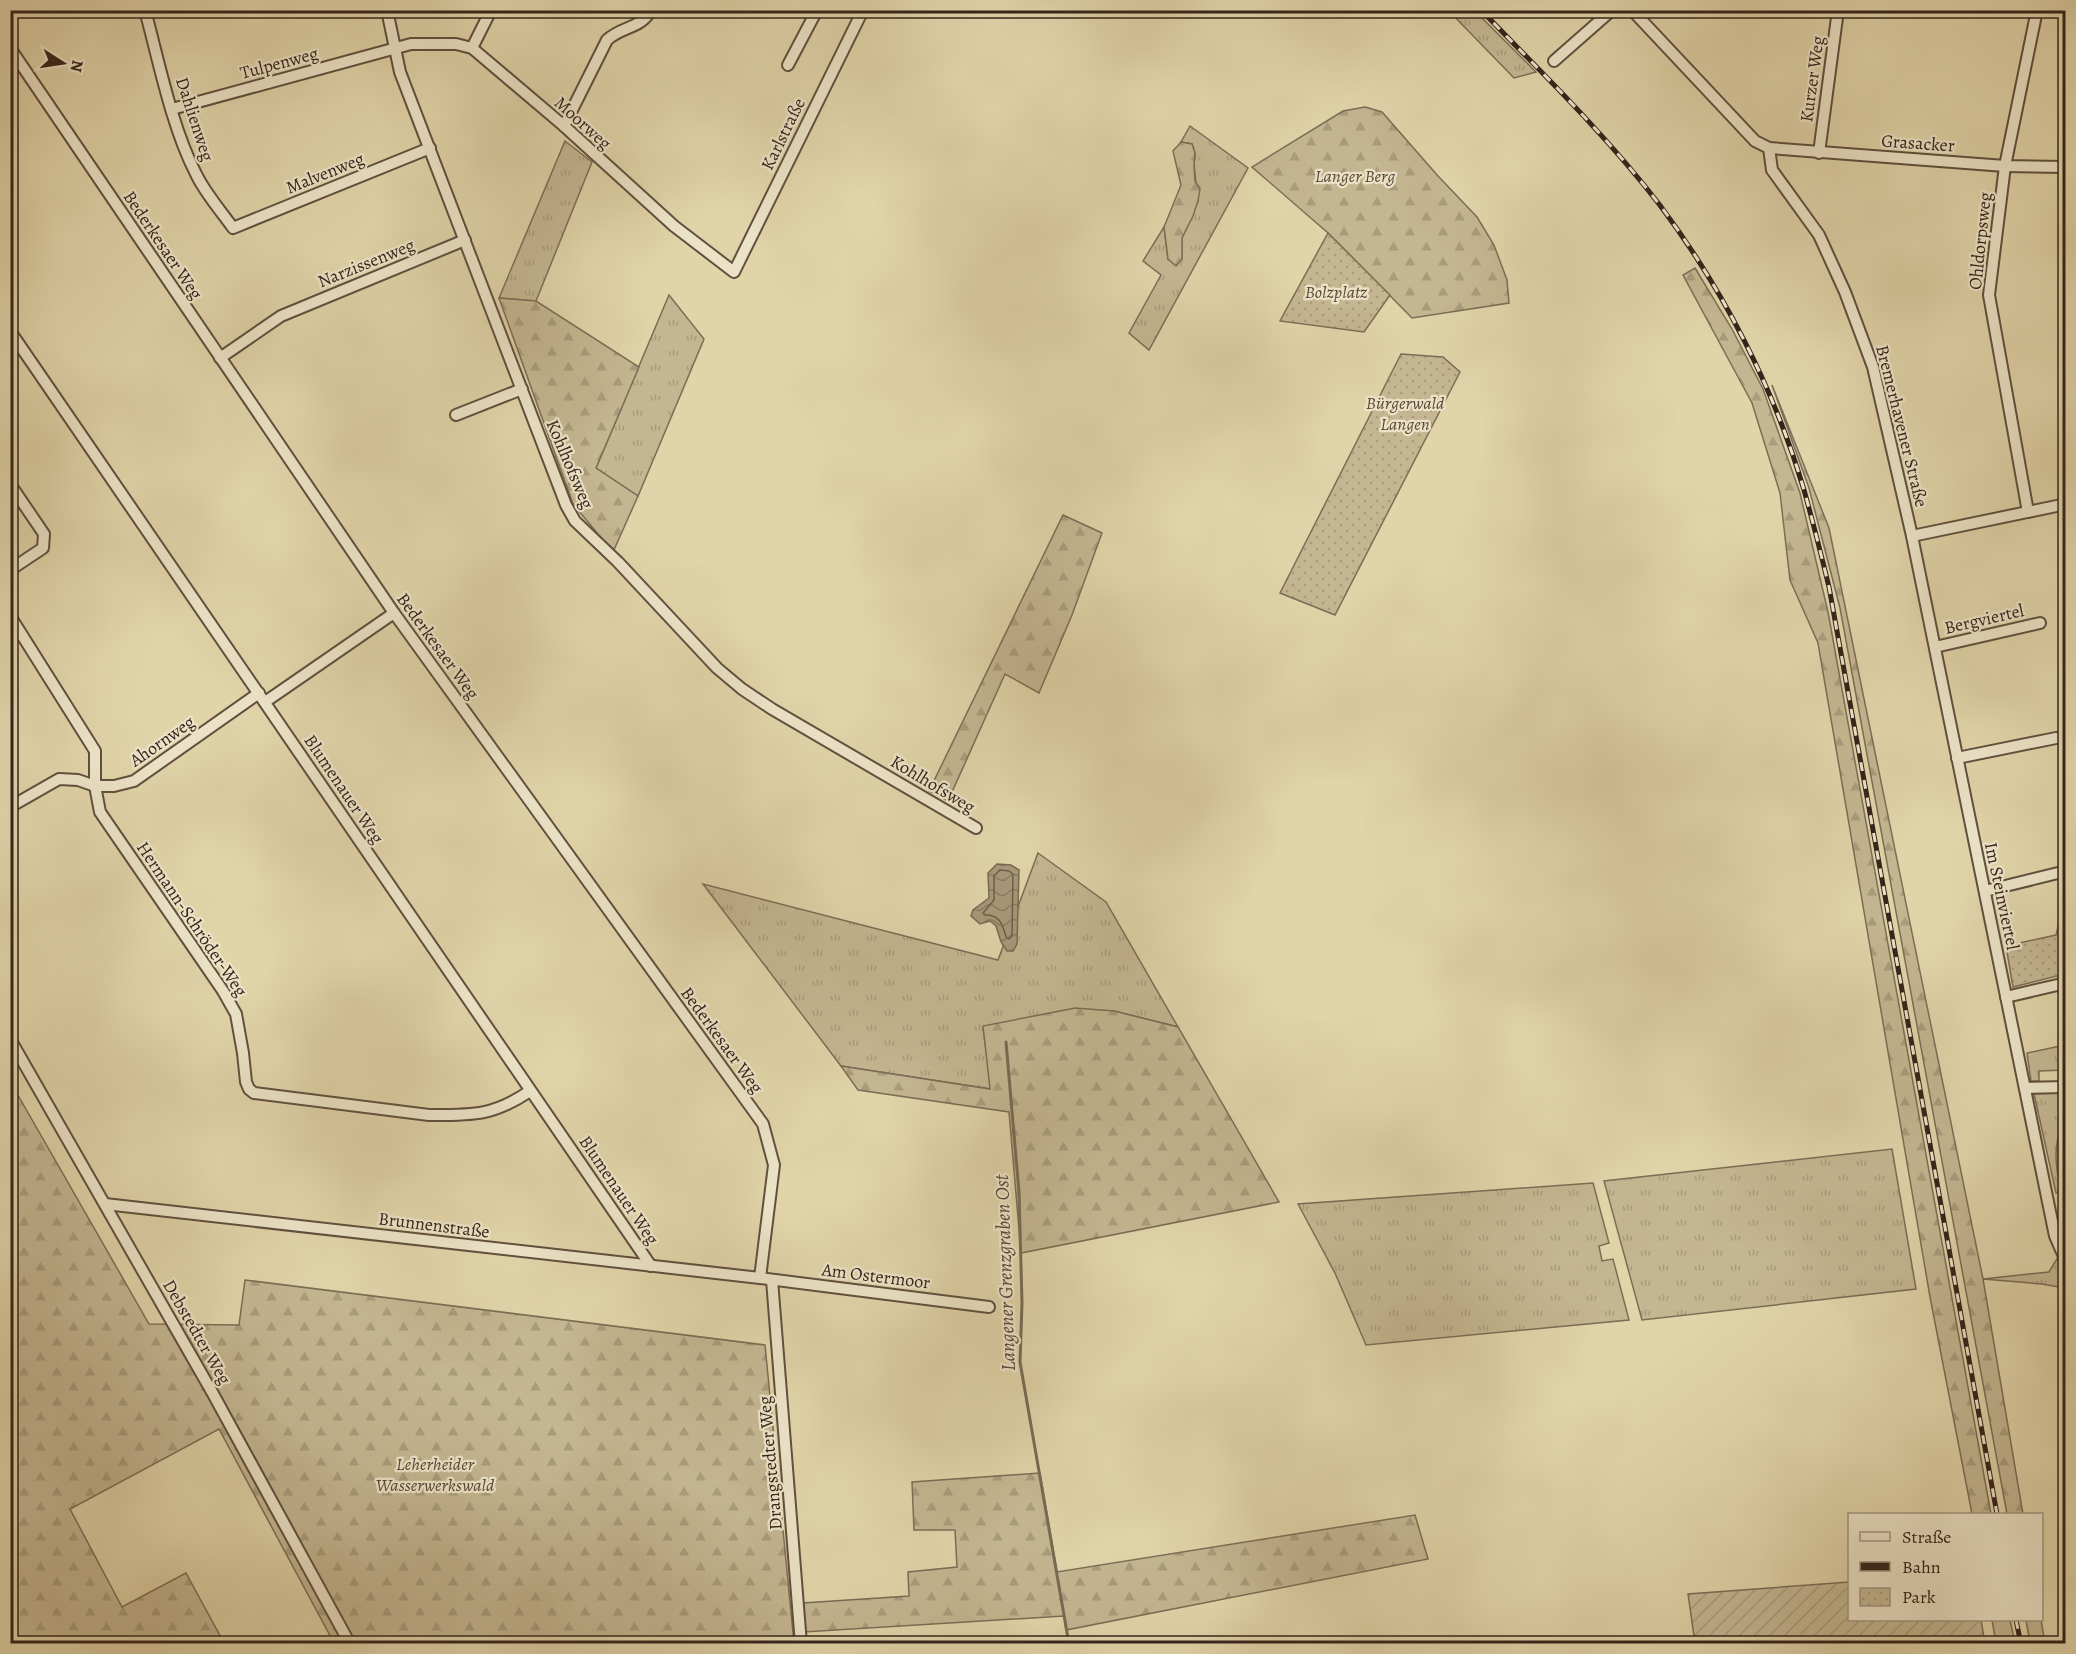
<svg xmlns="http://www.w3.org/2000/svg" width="2076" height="1654" font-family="Alegreya,serif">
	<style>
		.grass { fill: url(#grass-tufts); stroke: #7c6d56; stroke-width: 1.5 }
		.forest { fill: url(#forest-firs); stroke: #7c6d56; stroke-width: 1.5 }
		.park { fill: url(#park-dots); stroke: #7c6d56; stroke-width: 1.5 }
		.garden { fill: url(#garden-furrows); stroke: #7c6d56; stroke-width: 1.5 }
		.water { fill: url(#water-waves); stroke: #796a54; stroke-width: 1.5 }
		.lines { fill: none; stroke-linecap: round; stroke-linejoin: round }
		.shore { stroke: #6e5e4a; stroke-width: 1.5 }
		.stream { stroke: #796a54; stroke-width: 3 }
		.street-casing { stroke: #60503f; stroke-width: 14 }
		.street { stroke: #ece3c7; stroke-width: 10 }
		.rail-casing { stroke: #35241c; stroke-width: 5 }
		.rail { stroke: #ece3c7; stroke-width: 3; stroke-dasharray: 9; stroke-linecap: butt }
		.labels { text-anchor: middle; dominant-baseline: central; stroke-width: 4.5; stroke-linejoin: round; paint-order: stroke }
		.street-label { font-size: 18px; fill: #35241c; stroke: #ece3c7 }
		.park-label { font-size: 18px; font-style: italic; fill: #594839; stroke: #ece3c7 }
		.water-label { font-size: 20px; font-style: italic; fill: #574738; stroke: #ece3c7 }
	</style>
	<defs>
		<pattern id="grass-tufts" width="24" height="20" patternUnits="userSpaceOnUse" patternTransform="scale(1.5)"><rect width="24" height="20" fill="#c4b691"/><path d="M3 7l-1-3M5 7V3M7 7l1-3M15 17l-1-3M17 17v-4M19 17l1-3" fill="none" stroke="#a99c7c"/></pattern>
		<pattern id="forest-firs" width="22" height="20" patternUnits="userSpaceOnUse" patternTransform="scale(1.5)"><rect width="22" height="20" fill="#c4b691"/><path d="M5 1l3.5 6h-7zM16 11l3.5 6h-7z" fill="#a99c7c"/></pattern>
		<pattern id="park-dots" width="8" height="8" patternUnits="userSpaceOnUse" patternTransform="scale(1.5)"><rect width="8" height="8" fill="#c4b691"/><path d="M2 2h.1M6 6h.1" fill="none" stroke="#a99c7c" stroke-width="1.8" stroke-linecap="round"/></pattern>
		<pattern id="garden-furrows" width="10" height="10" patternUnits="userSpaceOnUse" patternTransform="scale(1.5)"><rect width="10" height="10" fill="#c4b691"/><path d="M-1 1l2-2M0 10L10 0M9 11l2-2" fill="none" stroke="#a99c7c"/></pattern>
		<pattern id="water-waves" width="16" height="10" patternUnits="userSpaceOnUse" patternTransform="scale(1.5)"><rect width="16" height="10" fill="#a79879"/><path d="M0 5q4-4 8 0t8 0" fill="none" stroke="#897c62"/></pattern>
	</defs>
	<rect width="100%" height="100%" fill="#e1d4a9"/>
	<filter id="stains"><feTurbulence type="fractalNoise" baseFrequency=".00333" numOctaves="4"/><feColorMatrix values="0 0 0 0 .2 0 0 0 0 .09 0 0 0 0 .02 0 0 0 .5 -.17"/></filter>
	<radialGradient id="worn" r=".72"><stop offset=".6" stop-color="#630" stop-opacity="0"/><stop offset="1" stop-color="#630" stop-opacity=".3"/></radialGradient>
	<g class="grass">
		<path d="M1449,11H1475L1536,72L1514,78Z"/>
		<path d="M1190,126L1248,168L1149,350L1129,333L1161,275L1143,261L1164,227L1168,259H1182V238L1198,201L1194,165L1195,153L1192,144L1181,142Z"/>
		<path d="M565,141L592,162L536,301L499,298Z"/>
		<path d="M669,295L704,339L638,496L596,468Z"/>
		<path d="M1038,853L1106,902L1178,1027L1114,1011L983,1027L991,1089L841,1066L703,884L998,960Z"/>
		<path d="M2065,1045V1070L2039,1071V1081H2031L2027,1053Z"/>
		<path d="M2040,1091H2065V1118L2063,1123L2058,1175L2065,1179V1192L2056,1193L2034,1094Z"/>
		<path d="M1892,1149L1916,1289L1642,1320L1604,1181Z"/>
		<path d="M1593,1183L1609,1243L1599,1246L1602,1261L1613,1259L1629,1320L1366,1345L1335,1273L1298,1204Z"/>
		<path d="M2057,1259L2065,1273V1288L2042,1284L1983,1279L2049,1272Z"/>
	</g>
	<g class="forest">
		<path d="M1365,107L1382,112L1438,176L1477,217L1494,245L1507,280L1509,303L1412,318L1328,233L1252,167L1343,111Z"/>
		<path d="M1181,142L1192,144L1195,153L1194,165L1195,181L1200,189L1198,201L1193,216L1182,238V259L1176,266L1168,259L1164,227L1181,185L1173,151Z"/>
		<path d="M1695,268L1732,329L1763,389L1800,493L1828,612L1991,1514H1972L1930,1297L1818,643L1790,580L1780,493L1752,403L1683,275Z"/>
		<path d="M499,298L536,301L639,367L596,468L638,496L613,552L573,504Z"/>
		<path d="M1772,385L1829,528L1983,1279L2023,1514H2007L1840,608L1809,488Z"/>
		<path d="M1063,515L1102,533L1072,615L1039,693L1005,674L948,801L929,791Z"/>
		<path d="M1075,1008L1114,1011L1178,1027L1279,1202L1021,1253L1009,1112L858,1090L841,1066L990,1089L983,1026Z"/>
		<path d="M11,1083L149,1324L239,1325L245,1280L765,1345L794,1643H334L219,1429L70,1509L122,1607L186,1573L224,1643H11L10,1155L13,1154L10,1149Z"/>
		<path d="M2065,1118V1179L2058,1175C2054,1155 2056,1136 2065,1118Z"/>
		<path d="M1040,1473L1057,1572L1415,1515L1428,1559L1066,1630L1064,1616L804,1632L803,1603L909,1596L908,1572L957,1567L955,1530H914L912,1482Z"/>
		<path d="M1992,1620H2010L2015,1643H1996Z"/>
		<path d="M2026,1620H2041L2045,1643H2030Z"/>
	</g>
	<g class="park">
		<path d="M1328,233L1390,295L1364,332L1280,321Z"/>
		<path d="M1401,354L1443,357L1460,372L1335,615L1280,593Z"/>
		<path d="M2065,899V974L2013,987L2006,946L2056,935Z"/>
	</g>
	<path class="garden" d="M1849,1582L1850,1620H1981L1985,1643H1695L1688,1594Z"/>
	<path class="water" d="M997,864L1011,865L1019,870L1017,944L1013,951H1007L1001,942L996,926L990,921L980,924L971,916L973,910L989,898L988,873Z"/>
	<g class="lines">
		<path class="shore" d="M1000,870L1009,871L1013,874L1012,936L1009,939L1006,937C1003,926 1000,914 985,915L983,913L994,900V876Z"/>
		<path class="stream" d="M1006,1042L1019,1192L1022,1303L1020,1362L1069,1644"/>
		<g class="street-casing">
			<g id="street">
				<path d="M145,10C159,62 172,128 196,174C205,193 221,211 233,228L430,148"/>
				<path d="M387,10L400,72L566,505L575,521L618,562L717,668L742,689L772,709L976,828"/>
				<path d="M1632,10L1755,141L1769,148L2005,166L2066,167"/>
				<path d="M10,48L394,613L763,1124L774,1165L760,1278"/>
				<path d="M472,48L491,10"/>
				<path d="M1554,61L1612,10"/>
				<path d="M788,65L817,10"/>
				<path d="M172,109L411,44H456L472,48L564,126L674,226L734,272L863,10"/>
				<path d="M564,126L607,40C622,26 641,29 651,10"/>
				<path d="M1769,148L1772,170L1819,235L1845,292L1873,367L1912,536L2055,1236L2066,1261"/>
				<path d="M1819,153L1838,10"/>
				<path d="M10,331L651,1266"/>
				<path d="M220,358L281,316L465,240"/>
				<path d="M456,415L522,389"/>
				<path d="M10,484L44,534L43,548L10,570"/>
				<path d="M2028,512L1989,295L2005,166L2037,10"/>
				<path d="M1912,536L2066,504"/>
				<path d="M10,616L95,751V786L100,812L223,991L236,1014L243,1053L246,1082L249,1089L254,1093L429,1115C473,1115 493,1116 530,1091"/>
				<path d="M1935,647L2040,623"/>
				<path d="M265,702L394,613"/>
				<path d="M1957,758L2056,738"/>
				<path d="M10,807L59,779L78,780L95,786H114L134,781L259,693"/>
				<path d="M1985,891L2058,873"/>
				<path d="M2006,997L2066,983"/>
				<path d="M10,1039L212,1392L350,1644"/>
				<path d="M2025,1088L2066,1087"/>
				<path d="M105,1204L760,1278L989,1307"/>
				<path d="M772,1280L801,1644"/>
			</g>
		</g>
		<use href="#street" class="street"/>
		<g class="rail-casing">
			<g id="rail">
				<path d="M1481,10C1542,73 1606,135 1659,204C1723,289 1774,388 1804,490C1813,522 1821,554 1829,587L1997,1514"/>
				<path d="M2016,1620L2021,1644"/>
			</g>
		</g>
		<use href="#rail" class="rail"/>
	</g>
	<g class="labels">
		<g class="street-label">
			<text transform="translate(279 63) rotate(-15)">Tulpenweg</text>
			<text transform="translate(1812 79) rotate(-82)">Kurzer Weg</text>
			<text transform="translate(195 119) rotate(72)">Dahlienweg</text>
			<text transform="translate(583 123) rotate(42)">Moorweg</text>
			<text transform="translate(783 134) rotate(-64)">Karlstraße</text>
			<text transform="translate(1918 143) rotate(4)">Grasacker</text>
			<text transform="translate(325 173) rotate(-22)">Malvenweg</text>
			<text transform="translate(1980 241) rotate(-84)">Ohldorpsweg</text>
			<text transform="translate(163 245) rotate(56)">Bederkesaer Weg</text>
			<text transform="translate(366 263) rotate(-22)">Narzissenweg</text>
			<text transform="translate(1902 426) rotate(76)">Bremerhavener Straße</text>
			<text transform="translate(570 464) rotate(67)">Kohlhofsweg</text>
			<text transform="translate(1984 619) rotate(-13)">Bergviertel</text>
			<text transform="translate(438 646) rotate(54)">Bederkesaer Weg</text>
			<text transform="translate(162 741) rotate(-35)">Ahornweg</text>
			<text transform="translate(933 784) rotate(31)">Kohlhofsweg</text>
			<text transform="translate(344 789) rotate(56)">Blumenauer Weg</text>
			<text transform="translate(2002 896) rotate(78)">Im Steinviertel</text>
			<text transform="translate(192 919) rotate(56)">Hermann-Schröder-Weg</text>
			<text transform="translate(722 1040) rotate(54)">Bederkesaer Weg</text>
			<text transform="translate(619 1190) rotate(56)">Blumenauer Weg</text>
			<text transform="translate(434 1225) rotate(7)">Brunnenstraße</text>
			<text transform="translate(876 1276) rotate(7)">Am Ostermoor</text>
			<text transform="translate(197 1332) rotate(60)">Debstedter Weg</text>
			<text transform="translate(770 1463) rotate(-95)">Drangstedter Weg</text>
		</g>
		<g class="park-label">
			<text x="1355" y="176">Langer Berg</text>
			<text x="1336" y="292">Bolzplatz</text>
			<text x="1405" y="403">Bürgerwald<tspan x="1405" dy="21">Langen</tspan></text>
			<text x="435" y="1464">Leherheider<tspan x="435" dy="21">Wasserwerkswald</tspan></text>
		</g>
		<g class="water-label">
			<text transform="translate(1005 1273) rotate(-92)">Langener Grenzgraben Ost</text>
		</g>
	</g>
	<rect width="2076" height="1654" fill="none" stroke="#e1d4a9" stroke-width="36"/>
	<rect x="12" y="12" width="2052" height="1630" fill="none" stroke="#35241c" stroke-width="3"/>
	<rect x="18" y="18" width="2040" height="1618" fill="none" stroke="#35241c" stroke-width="1.5"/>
	<rect x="1848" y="1513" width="195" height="108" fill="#ece3c7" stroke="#a39783" stroke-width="1.5"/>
	<rect x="1860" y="1532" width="30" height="9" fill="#ece3c7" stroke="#a39783" stroke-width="1.5"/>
	<text x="1902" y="1543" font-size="18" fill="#35241c">Straße</text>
	<rect x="1860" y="1562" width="30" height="9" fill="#35241c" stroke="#a39783" stroke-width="1.5"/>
	<text x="1902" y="1573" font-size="18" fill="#35241c">Bahn</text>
	<rect x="1860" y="1588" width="30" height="18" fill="url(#park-dots)" stroke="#a39783" stroke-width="1.5"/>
	<text x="1902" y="1603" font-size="18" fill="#35241c">Park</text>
	<g transform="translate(63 63) rotate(102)" stroke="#ece3c7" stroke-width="4.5" paint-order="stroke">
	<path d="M0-4.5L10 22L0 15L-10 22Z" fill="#35241c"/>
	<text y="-9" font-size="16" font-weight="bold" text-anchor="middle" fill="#35241c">N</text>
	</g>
	<rect width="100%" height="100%" filter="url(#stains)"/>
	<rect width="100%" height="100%" fill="url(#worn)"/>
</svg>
